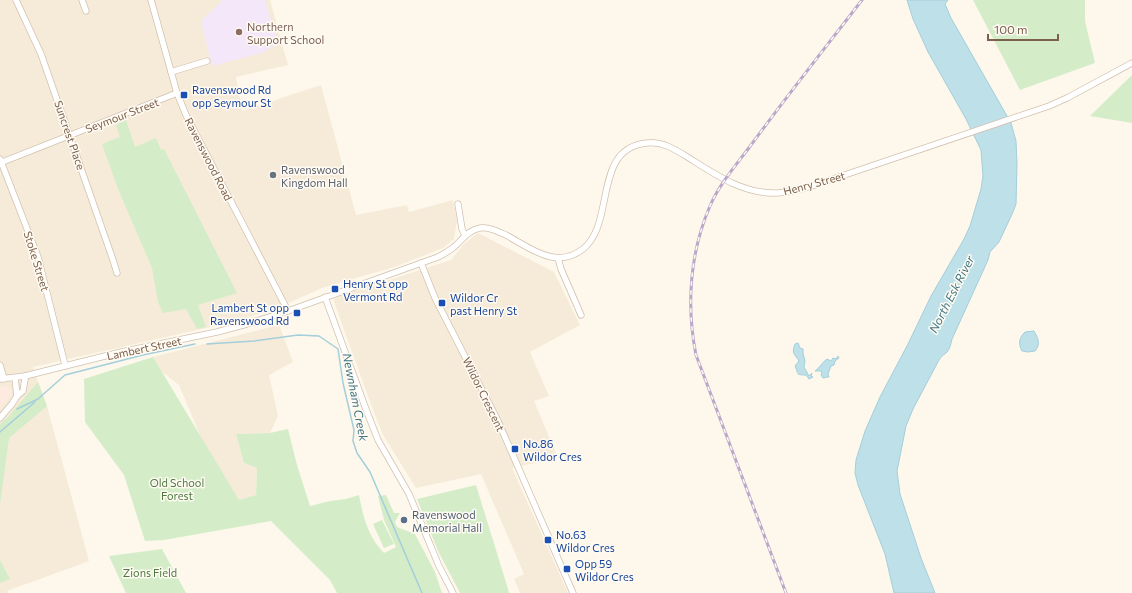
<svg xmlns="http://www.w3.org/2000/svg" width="1132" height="593" font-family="Commissioner,sans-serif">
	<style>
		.residential { fill: #f6ebd9 }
		.commercial { fill: #feeadf }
		.education { fill: #f5e7fa }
		.green { fill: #d4edc8 }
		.water { fill: #bee0e9; stroke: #a4cedb }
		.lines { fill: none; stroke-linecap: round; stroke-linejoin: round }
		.stream { stroke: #a4cedb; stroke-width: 1.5 }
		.minor-casing { stroke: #d2c1af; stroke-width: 7 }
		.minor { stroke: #fff; stroke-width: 5.5 }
		.rail-casing { stroke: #bca7ca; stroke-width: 3 }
		.rail { stroke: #fffbf3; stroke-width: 1.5; stroke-dasharray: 4.5; stroke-linecap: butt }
		.education-dot { fill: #8d6e63; stroke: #fffbf3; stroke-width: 1.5 }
		.transit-dot { fill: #1a4fb4; stroke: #fffbf3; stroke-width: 1.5 }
		.worship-dot { fill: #6b7280; stroke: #fffbf3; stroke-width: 1.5 }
		.service-dot { fill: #5c6f8a; stroke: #fffbf3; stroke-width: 1.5 }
		.labels { text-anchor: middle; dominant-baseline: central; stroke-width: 3; stroke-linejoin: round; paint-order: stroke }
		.education-label { font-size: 11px; fill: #785e54; stroke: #fffbf3; text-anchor: start }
		.transit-label { font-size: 11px; fill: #164399; stroke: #fffbf3; text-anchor: start }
		.street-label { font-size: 11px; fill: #7b604c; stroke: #fffbf3 }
		.worship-label { font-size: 11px; fill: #5b616d; stroke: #fffbf3; text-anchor: start }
		.park-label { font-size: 11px; fill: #4d7a41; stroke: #fffbf3 }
		.service-label { font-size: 11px; fill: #4e5e75; stroke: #fffbf3; text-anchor: start }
		.water-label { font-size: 12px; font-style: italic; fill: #417787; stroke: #fffbf3 }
	</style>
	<rect width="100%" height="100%" fill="#fdf8eb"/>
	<g class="residential">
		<path d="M0,0H270L288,65L236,77L242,111L321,85L356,215L407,205L409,212L453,200L457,221L454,239L443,248L394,267L322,288L275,309L233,322L33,367L38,382L47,406L89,561L7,591L8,593H0Z"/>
		<path d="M478,233L554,272L580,325L530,352L549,396L534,401L558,458L512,468L568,593H520L514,579L524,574L481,474L416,488L383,435L370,402L334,302V299L340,296L451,260L464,244Z"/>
		<path d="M279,325L293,362L269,375L278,416L270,433L236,434L244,463L257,468L256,495L239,500L209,457L179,385L161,371L153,357Z"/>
	</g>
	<path class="commercial" d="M0,386L8,387L11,390V395L0,408Z"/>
	<path class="education" d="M223,0H265L278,44L262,53L212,66L201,21Z"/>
	<g class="green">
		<path d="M973,0H1085V21L1095,63L1020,90Z"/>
		<path d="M1132,75V123L1090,116Z"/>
		<path d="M126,120L135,147L156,138L161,150L164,149L237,293L198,305L206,327L197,329L186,309L163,313L158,302L152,268L149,261L118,189L102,144L120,137L116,125Z"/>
		<path d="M153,357L239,500L256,495L257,468L244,463L236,434L270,433L288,429L297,465L310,506L330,501L346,499L359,495C363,516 368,537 384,553L396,547L384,520L378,496L386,495L394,513H400L395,522L397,527L415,534L435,572L442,593H337L330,580L271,521L164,540L145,541L124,475L85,422L84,379Z"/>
		<path d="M38,382L47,406L9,438L0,505V424L8,417Z"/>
		<path d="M476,485L508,589L509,593H460L438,551L417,499Z"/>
		<path d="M382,520L394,544L384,548L373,524Z"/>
		<path d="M162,549L186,593H126L109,556Z"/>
		<path d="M0,560L10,579L0,583Z"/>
	</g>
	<g class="water">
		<path d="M907,0H948L945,4L951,18L1011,123L1016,141L1017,164L1016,204L1013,212L999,242L990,252L988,260L952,339C951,343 950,349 947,352C944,355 941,356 939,360L913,409L906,426L897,471L900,494L921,558L935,593H894L885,554L858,485L855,473L856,460L865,431L880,397L908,344L931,296L964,239L970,226L981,189L983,176L981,150L966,119L928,52L913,19Z"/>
		<path d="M1034,331C1038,338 1041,344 1035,351L1028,352L1022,351C1018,343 1019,338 1025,332Z"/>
		<path d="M798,343L800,348L803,349V353L805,361L804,367L809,376L812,373L811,376L813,377L809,379L806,375C795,375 799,374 795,366L799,361C795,354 791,354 795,344Z"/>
		<path d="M838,356L839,358L835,361L834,365L831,366L828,374L829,377H827L823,378L821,375L822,373L821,371H815C820,368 822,362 827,359L831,361L833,358L836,359Z"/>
	</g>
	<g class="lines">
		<g class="stream">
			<path d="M207,344L254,341L298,335L319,336L338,349L343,383L354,430L353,441L357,453L370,472L422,593"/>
			<path d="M17,409L38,399L65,375L143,355L195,344"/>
			<path d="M0,432L35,402"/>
		</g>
		<g class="minor-casing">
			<g id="minor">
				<path d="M16,0L41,54L113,260L117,273"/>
				<path d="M82,0L86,11"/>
				<path d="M151,0L177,93L186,115L288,311"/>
				<path d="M171,72L207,61"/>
				<path d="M0,159L38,257L65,365"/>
				<path d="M0,163L177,93"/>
				<path d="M458,204L462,229L465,235"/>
				<path d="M558,258L561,269L581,315"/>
				<path d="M421,263L435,298L498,421L573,593"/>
				<path d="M325,297L367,412L378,440L409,494L439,566L453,593"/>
				<path d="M0,365L4,379"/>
				<path d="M15,378L17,396"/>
				<path d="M0,379L25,376L121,352L217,332L247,324L288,311L438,257C444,254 449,251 454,247C462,240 468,230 480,228C489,227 497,231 506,235C530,248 556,270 583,249C616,223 592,148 647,143C663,141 676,150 689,158C716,175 743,194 777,193C789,193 801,189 812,186L1049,106L1067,98L1132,63"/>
				<path d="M0,418L12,404L17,396L23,391L25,379V376"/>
			</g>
		</g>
		<use href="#minor" class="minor"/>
		<g class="rail-casing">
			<path id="rail" d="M786,593L696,355C686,305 690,252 710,206C720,183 737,164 751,145C787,96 825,48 862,0"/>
		</g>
		<use href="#rail" class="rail"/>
	</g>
	<circle class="education-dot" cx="239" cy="32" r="4"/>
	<g class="transit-dot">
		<rect x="180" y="91" width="8" height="8" rx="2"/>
		<rect x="331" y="285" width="8" height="8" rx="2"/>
		<rect x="438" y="299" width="8" height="8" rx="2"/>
		<rect x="293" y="309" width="8" height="8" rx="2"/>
		<rect x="511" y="445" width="8" height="8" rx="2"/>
		<rect x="544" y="536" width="8" height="8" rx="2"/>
		<rect x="563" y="565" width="8" height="8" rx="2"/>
	</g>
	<circle class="worship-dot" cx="273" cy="175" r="4"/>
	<circle class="service-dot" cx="404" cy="520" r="4"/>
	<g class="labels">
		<g class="education-label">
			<text x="247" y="26">Northern<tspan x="247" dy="13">Support School</tspan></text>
		</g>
		<g class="transit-label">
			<text x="192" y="89">Ravenswood Rd<tspan x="192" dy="13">opp Seymour St</tspan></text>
			<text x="343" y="283">Henry St opp<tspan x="343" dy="13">Vermont Rd</tspan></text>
			<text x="450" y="297">Wildor Cr<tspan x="450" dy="13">past Henry St</tspan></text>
			<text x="289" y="307" text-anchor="end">Lambert St opp<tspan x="289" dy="13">Ravenswood Rd</tspan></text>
			<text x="523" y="443">No.86<tspan x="523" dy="13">Wildor Cres</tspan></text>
			<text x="556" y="534">No.63<tspan x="556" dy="13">Wildor Cres</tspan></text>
			<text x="575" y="563">Opp 59<tspan x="575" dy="13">Wildor Cres</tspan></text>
		</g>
		<g class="street-label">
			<text transform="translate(122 115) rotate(-21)">Seymour Street</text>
			<text transform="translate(70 135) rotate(71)">Suncrest Place</text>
			<text transform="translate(209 159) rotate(63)">Ravenswood Road</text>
			<text transform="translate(814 183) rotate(-15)">Henry Street</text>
			<text transform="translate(37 261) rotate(73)">Stoke Street</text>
			<text transform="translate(144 348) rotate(-12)">Lambert Street</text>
			<text transform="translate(484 394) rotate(64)">Wildor Crescent</text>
		</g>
		<g class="worship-label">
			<text x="281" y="169">Ravenswood<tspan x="281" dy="13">Kingdom Hall</tspan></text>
		</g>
		<g class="park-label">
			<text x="177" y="482">Old School<tspan x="177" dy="13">Forest</tspan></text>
			<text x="150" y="572">Zions Field</text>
		</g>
		<g class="service-label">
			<text x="412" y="514">Ravenswood<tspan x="412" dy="13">Memorial Hall</tspan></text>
		</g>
		<g class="water-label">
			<text transform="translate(951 294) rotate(-63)">North Esk River</text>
			<text transform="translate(356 397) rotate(79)">Newnham Creek</text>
		</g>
	</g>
	<path d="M988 34v6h70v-6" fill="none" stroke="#7b604c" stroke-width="2"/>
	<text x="994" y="34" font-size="12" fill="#7b604c" stroke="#fffbf3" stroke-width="3" paint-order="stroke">100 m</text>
</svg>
